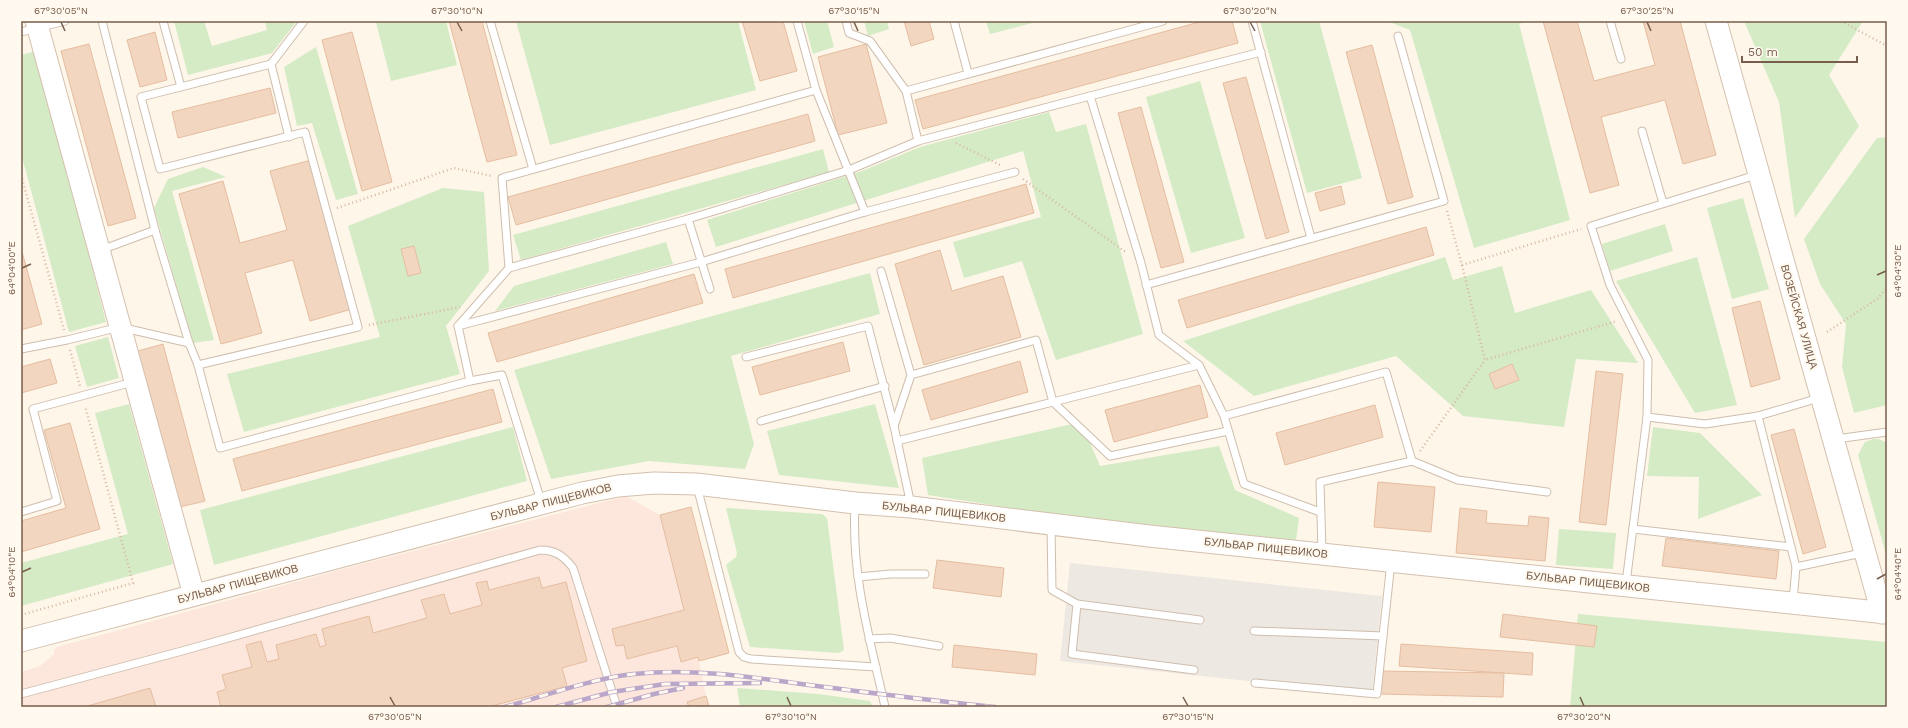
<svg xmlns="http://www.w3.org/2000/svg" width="1908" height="728" font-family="'Work Sans',sans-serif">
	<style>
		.commercial { fill: #fde7dd }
		.industrial { fill: #eee8e2 }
		.green { fill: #d4ebc6 }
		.building { fill: #f2d6c0; stroke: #e5bda0 }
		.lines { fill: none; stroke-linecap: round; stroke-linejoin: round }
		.lane-casing { stroke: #cfbeae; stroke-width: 9 }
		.secondary-casing { stroke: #d5c0ae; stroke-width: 23 }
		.path { stroke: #d8b9a3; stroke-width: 2.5; stroke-dasharray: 1 3; stroke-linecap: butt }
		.lane { stroke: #fff; stroke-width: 7 }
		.secondary { stroke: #fff; stroke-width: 21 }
		.rail-casing { stroke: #b9a6c8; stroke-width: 4.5 }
		.rail { stroke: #fff9ef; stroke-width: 3; stroke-dasharray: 9; stroke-linecap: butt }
		.ticks { fill: none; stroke: #785d4c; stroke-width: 1.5 }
		.labels { text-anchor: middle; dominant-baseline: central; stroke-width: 4; stroke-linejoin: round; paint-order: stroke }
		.street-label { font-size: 11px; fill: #785d4c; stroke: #fff9ef }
		.neatline { fill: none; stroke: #785d4c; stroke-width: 1.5 }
		.ticks-label { font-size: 10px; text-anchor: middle; fill: #785d4c }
	</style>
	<rect width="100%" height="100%" fill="#fdf6e9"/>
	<path class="commercial" d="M626,496L660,515L691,507L729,653L699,661L706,696L711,707H21V672L40,666L54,654V650L57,647L339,570Z"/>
	<path class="industrial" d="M1070,563L1382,596L1372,694L1060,661Z"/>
	<g class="green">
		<path d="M174,21H204L212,46L267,30L265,21H297L272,53L188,75Z"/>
		<path d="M379,21H446L457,65L391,81L376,22Z"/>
		<path d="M516,21H738L756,90L550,145Z"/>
		<path d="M804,21H827L834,47L813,54Z"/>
		<path d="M864,21H887L889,29L868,36Z"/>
		<path d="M986,21H1040L990,34Z"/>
		<path d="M1260,21H1319L1362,178L1307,193Z"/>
		<path d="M1387,21H1527L1519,24L1570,220L1474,248L1410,30Z"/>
		<path d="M1744,21H1863L1829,75L1859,126L1795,218L1779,102Z"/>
		<path d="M316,47L358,194L336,200L312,123L297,126L284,67Z"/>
		<path d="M36,51L106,322L69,332L21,153V55Z"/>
		<path d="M1200,81L1245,238L1191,253L1146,97Z"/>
		<path d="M1049,112L1056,132L1086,124L1143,334L1056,360L1022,261L964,278L953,242L1041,217L1023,151L716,247L707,220L862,171L920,147Z"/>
		<path d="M1887,137V405L1854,413L1842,367L1846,324L1820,284L1804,239L1877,138Z"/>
		<path d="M823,149L829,172L521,260L513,235Z"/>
		<path d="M203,167L226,177L172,191L214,340L193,343L154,208L168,179Z"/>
		<path d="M443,188L484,192L489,271L446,326L460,374L244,432L227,374L380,337L348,226Z"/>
		<path d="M1743,198L1769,289L1732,299L1707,208Z"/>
		<path d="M1665,224L1673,251L1610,271L1602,244Z"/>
		<path d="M666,242L673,264L495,311L514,286Z"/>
		<path d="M1445,257L1453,280L1502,266L1515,313L1591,290L1638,363L1576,359L1564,427L1463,416L1396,356L1254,396L1183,341Z"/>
		<path d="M1697,257L1737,405L1695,413L1616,281Z"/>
		<path d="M870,273L880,314L731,356L754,444L745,469L649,461L551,479L514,370Z"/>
		<path d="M108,337L119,378L87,387L75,346Z"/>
		<path d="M129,404L173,564L21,606V563L128,534L95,413Z"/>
		<path d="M875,404L899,488L779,475L767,431Z"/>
		<path d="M1081,422L1100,466L1219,446L1235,490L1299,518L1296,540L1076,518L928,495L922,458Z"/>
		<path d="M513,427L527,481L214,565L200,510Z"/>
		<path d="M1653,427L1700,433L1762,495L1698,519L1699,477L1647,476Z"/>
		<path d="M1873,439H1879L1887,443V558L1858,455L1865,442Z"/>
		<path d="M726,508L822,514L827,518L844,650L839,653L750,647L726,565L736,557L737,553Z"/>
		<path d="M1559,529L1616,533L1613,569L1556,565Z"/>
		<path d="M1578,614L1887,642V707H1570Z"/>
		<path d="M737,688L818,694L870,701L873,707H740Z"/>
	</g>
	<g class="building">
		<path d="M449,21H482L517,155L487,162Z"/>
		<path d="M742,21H783L797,71L760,81Z"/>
		<path d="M904,21H929L934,39L911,46Z"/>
		<path d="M1203,21H1232L1238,43L923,129L915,100Z"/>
		<path d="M1543,21H1577L1594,81L1655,65L1643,21H1680L1716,155L1683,164L1665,100L1601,117L1619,185L1590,193Z"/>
		<path d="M155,32L167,80L140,87L127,40Z"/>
		<path d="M352,32L392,182L362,191L322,40Z"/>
		<path d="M89,44L136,218L108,226L61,51Z"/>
		<path d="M866,44L887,123L838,135L818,57Z"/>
		<path d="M1372,45L1413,197L1388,204L1346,52Z"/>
		<path d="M1246,77L1289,232L1266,239L1223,83Z"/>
		<path d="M270,88L276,113L178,138L172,112Z"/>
		<path d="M1141,107L1184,262L1161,268L1118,113Z"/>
		<path d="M808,114L815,141L516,225L508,197Z"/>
		<path d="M311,160L352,309L310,321L293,260L245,273L262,333L221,344L179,194L223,181L240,243L287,230L270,171Z"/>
		<path d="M1026,184L1034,213L733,298L725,269Z"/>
		<path d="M1341,186L1345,204L1320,211L1315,193Z"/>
		<path d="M1426,227L1434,255L1187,328L1178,300Z"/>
		<path d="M414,246L421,273L408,276L401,249Z"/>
		<path d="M21,248L42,324L21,330Z"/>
		<path d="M940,250L952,291L1003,276L1021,337L924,365L895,264Z"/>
		<path d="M694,274L703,303L497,362L488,333Z"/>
		<path d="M1760,301L1780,379L1751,387L1732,308Z"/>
		<path d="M843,342L850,371L760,395L752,367Z"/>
		<path d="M163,344L205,501L180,507L138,351Z"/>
		<path d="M50,359L57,383L21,393V367Z"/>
		<path d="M1020,361L1028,392L931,420L922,390Z"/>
		<path d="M1512,364L1519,380L1495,389L1489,374Z"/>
		<path d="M1596,371L1623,374L1606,525L1579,522Z"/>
		<path d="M1200,385L1208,417L1114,442L1105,410Z"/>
		<path d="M493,389L502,422L242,491L233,459Z"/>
		<path d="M1375,405L1383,437L1285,465L1276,433Z"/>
		<path d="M70,423L100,529L21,552V521L66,508L44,430Z"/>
		<path d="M1794,429L1826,547L1803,554L1771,435Z"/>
		<path d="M1378,482L1435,487L1431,532L1374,527Z"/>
		<path d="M691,507L729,653L699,661L698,657L681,662L677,646L627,659L624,645L616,646L612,629L684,610L660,515Z"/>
		<path d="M1460,508L1487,511L1486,523L1528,526L1529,516L1549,518L1545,561L1456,553Z"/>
		<path d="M1666,538L1779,551L1776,579L1662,566Z"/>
		<path d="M937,560L1004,568L1001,597L933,588Z"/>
		<path d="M539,577L542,588L566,582L587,661L562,668L567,686L488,707H221L217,692L226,689L222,675L252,667L246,645L261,641L267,662L279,659L276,645L316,634L320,647L326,645L322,629L369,616L373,633L427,618L421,600L444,594L450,614L482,605L476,583L487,581L489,590Z"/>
		<path d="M1503,614L1597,626L1594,647L1500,637Z"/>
		<path d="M1401,644L1533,653L1532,675L1399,666Z"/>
		<path d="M954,645L1037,654L1035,675L952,667Z"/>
		<path d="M1380,671L1504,673L1503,697L1380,694Z"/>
		<path d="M150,688L156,707H84Z"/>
		<path d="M706,696L709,707H689L687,702Z"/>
	</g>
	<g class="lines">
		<g class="lane-casing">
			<g id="lane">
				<path d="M102,21L155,230L189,343L198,365L220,448L470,381"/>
				<path d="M163,21L181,87"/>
				<path d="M490,21L533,169"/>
				<path d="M797,21L816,90"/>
				<path d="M846,21L849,33L870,41L906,91"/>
				<path d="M954,21L968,73"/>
				<path d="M1163,21L906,91L918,141L1090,96L1141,263L1159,335L1199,365L1224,416L1244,484L1320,512"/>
				<path d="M1252,21L1311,238"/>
				<path d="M1610,21L1621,59"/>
				<path d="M21,32L65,21"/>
				<path d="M271,64L289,137"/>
				<path d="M1090,96L1261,52"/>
				<path d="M1642,131L1663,203"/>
				<path d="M688,219L710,289"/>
				<path d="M101,250L155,230"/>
				<path d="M509,268L502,178L816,90L865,212"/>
				<path d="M881,271L911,375"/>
				<path d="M1146,285L1444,201L1398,36"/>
				<path d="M458,326L701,262L865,212L1015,172"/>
				<path d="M21,349L67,340L120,327L189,343"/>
				<path d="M746,357L868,326L894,426L911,505"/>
				<path d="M198,365L358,327L305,132L160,169L141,97L271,64L304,21"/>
				<path d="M1053,402L1110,456L1228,431"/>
				<path d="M1053,402L1199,365"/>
				<path d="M1224,416L1386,372L1412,461"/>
				<path d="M1758,416L1796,567L1793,601"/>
				<path d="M1647,417L1705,424L1758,416L1819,398"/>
				<path d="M761,421L885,386"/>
				<path d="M894,426L911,375L1036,340L1053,402L897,441"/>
				<path d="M1836,439L1887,432"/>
				<path d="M697,486L739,652L744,657L751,659L876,667"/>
				<path d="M541,501L502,375L470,381L458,326L509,268L688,219L849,170L918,141"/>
				<path d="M855,505C851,576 870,639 885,707"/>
				<path d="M21,512L57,501L33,409L133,382"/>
				<path d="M1051,525L1052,590L1077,604L1072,654L1194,670"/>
				<path d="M1633,529L1791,547"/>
				<path d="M1322,551L1320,482L1412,461L1458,480L1547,492"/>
				<path d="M1796,567L1862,553"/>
				<path d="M858,577L891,574H925"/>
				<path d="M1626,583L1647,417L1648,360L1610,285L1591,226L1756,175"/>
				<path d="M1077,604L1200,620"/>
				<path d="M1254,631L1383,636L1391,562"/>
				<path d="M869,639L890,638L939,646"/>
				<path d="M1255,683L1377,694L1383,636"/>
				<path d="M21,694L182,651L540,550C555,550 564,556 573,568L617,707"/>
			</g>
		</g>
		<g class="secondary-casing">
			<g id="secondary">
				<path d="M36,21L194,595"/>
				<path d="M1716,21L1882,613"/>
				<path d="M21,641L582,493L618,486L654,483L696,484L855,503L911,507L1149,536L1887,613"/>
			</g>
		</g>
		<g class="path">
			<path d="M1841,21L1887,46"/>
			<path d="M1885,21L1887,23"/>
			<path d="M956,143L1000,165"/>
			<path d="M21,175L64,330"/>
			<path d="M1023,179L1127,253"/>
			<path d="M337,208L454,168L492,176"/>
			<path d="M1447,211L1462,265L1581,229"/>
			<path d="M1462,265L1485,360L1617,321"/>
			<path d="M369,325L460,307"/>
			<path d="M1827,332L1877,299L1887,288"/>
			<path d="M70,350L80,386"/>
			<path d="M1420,451L1485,360"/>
			<path d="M21,615L133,583L85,406"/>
		</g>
		<use href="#lane" class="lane"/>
		<use href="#secondary" class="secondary"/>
		<g class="rail-casing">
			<g id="rail">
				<path d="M505,707C544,696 594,678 634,674C692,668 751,677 809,685C871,693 933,701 995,707"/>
				<path d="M556,707L612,692L665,684L760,683"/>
				<path d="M607,707L654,694L683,688"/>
			</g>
		</g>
		<use href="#rail" class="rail"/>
	</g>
	<path class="ticks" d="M61,22L65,31M457,22L462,31M854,22L858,31M1250,22L1255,31M1647,22L1651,31M22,268L31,264M1877,275L1886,271M22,572L31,568M1877,579L1886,574M390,697L395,706M787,697L791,706M1183,697L1188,706M1580,697L1584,706"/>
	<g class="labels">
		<g class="street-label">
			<text transform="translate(1799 317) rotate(74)">ВОЗЕЙСКАЯ УЛИЦА</text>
			<text transform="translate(551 502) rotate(-14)">БУЛЬВАР ПИЩЕВИКОВ</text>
			<text transform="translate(944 512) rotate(6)">БУЛЬВАР ПИЩЕВИКОВ</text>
			<text transform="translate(1266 548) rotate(6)">БУЛЬВАР ПИЩЕВИКОВ</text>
			<text transform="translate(1588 582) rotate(6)">БУЛЬВАР ПИЩЕВИКОВ</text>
			<text transform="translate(238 584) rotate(-15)">БУЛЬВАР ПИЩЕВИКОВ</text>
		</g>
	</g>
	<rect width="1908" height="728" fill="none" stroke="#fff9ef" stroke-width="44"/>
	<path d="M1742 56v6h115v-6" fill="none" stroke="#785d4c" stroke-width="2"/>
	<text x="1748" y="56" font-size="12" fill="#785d4c" stroke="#fff9ef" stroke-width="3" paint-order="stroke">50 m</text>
	<rect x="22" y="22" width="1864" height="684" class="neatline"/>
	<g class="ticks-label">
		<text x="61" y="14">67°30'05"N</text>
		<text x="457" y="14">67°30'10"N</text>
		<text x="854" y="14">67°30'15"N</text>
		<text x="1250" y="14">67°30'20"N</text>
		<text x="1647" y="14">67°30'25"N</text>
		<text transform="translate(11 268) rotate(-90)" y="4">64°04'00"E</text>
		<text transform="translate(1897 271) rotate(-90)" y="4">64°04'30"E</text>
		<text transform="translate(11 572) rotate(-90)" y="4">64°04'10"E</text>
		<text transform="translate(1897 574) rotate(-90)" y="4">64°04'40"E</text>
		<text x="395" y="720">67°30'05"N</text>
		<text x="791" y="720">67°30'10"N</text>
		<text x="1188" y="720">67°30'15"N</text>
		<text x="1584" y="720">67°30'20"N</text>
	</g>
</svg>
